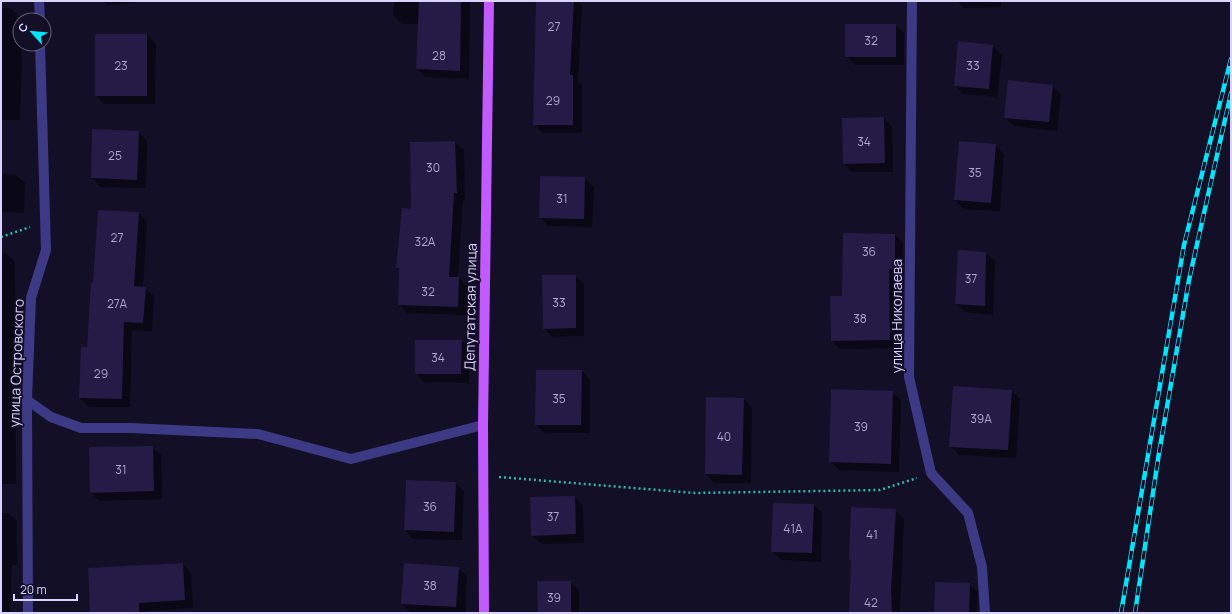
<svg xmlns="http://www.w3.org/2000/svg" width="1232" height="614" font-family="Manrope,sans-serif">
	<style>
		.shadow { fill: #0007 }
		.building { fill: #241b47 }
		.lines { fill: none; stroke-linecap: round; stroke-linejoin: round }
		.path { stroke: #2fb8b0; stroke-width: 2.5; stroke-dasharray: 2 3; stroke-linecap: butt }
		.minor { stroke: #3d3a85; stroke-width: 10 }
		.major { stroke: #c25bff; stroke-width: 10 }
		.rail-casing { stroke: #00e5ff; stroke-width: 4.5 }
		.rail { stroke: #130f26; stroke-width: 3; stroke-dasharray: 9; stroke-linecap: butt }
		.labels { text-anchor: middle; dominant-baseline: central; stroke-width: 3.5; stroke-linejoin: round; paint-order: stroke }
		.number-label { font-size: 12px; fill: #aca6d1 }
		.street-label { font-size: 14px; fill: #d9d4ff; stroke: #130f26 }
	</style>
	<rect width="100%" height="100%" fill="#130f26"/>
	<g class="shadow">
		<path d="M103,1H136V3L107,5Z"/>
		<path d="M394,1H470L469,79L425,77L417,68L419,24H402L393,15Z"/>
		<path d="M537,1H578L582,5L578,82L582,85V133H543L534,124Z"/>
		<path d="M957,1H1001V7L964,8Z"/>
		<path d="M1,8H10L19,16L22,60L20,120H1Z"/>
		<path d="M895,25L904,33V65H855L846,56Z"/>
		<path d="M147,35L156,44L155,104H104L96,95Z"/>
		<path d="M993,46L1002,55L997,97L963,94L955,85Z"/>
		<path d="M1052,86L1061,94L1057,131L1014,126L1005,118Z"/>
		<path d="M884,118L892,127L893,172H852L844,164Z"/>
		<path d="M139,132L147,141L146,188L100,187L92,178Z"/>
		<path d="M455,142L464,150L465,201H463L458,277L467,287L466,315L407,313L399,304L400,271L397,268L412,210L411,143Z"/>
		<path d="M995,145L1004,154L1000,211L963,209L955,200Z"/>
		<path d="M1,174L16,175L25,183L24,213L1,212Z"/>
		<path d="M541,177L585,178L594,187L592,227L548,226L540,217Z"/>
		<path d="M139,213L147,222L143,287L154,296L152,331L132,330L130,407H89L80,398L94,284Z"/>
		<path d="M895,235L903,243V278H897L898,348L840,349L832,341L843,297Z"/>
		<path d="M1,253H6L15,262L16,484H1Z"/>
		<path d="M986,253L995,261L993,315L965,312L956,304Z"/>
		<path d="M575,276L584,284V336L552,337L544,328Z"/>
		<path d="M462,341L470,350L469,383L424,382L416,374Z"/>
		<path d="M582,371L590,380V433H545L536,425Z"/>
		<path d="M1012,391L1020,399L1016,458L959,455L950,446Z"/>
		<path d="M892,392L901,400L899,472L839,470L830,461Z"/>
		<path d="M744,399L752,408L751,483H714L706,474Z"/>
		<path d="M152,447L161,455L162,499L100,501L91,493Z"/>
		<path d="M455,483L464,491L462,540L413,539L405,530Z"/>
		<path d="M575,497L583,506L584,543L541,544L532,535Z"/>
		<path d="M814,505L822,513L821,562L781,560L772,552Z"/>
		<path d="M895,510L904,519L900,613H850L852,562L850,559Z"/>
		<path d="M1,513H8L17,521V565H12L10,613H1Z"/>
		<path d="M183,564L191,573L193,608L147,611V613H91Z"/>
		<path d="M458,568L467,576L465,613L410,612L402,604Z"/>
		<path d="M570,582L579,590V613H539Z"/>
		<path d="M969,584L978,592L977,613H935Z"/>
	</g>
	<g class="building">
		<path d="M419,1H461L460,71L416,69Z"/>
		<path d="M536,1H574L570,75H573V125H533Z"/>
		<rect x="845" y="24" width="51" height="33"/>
		<rect x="95" y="34" width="52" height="62"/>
		<path d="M958,41L993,45L989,89L954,86Z"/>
		<path d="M1008,80L1053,85L1049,122L1004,118Z"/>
		<path d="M884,117L885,163L843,164L842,118Z"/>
		<path d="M92,129L139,131L137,180L91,178Z"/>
		<path d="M455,141L457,193H454L449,277H459L458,307L398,305L399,268H396L402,208L411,209L410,142Z"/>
		<path d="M959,141L996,144L991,203L954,200Z"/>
		<path d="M540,176L585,177L584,219L539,218Z"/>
		<path d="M98,210L139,212L134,286L146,287L143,323L124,322L122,399L79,398L81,347H87L91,283H93Z"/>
		<path d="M843,233L895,234V270L889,269L890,340L831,341L830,296H842Z"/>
		<path d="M958,250L986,252L985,306L955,304Z"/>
		<path d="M542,275H576V328L543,329Z"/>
		<path d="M415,340H462L461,374H415Z"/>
		<path d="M536,370H582L581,425H535Z"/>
		<path d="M953,386L1012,390L1008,450L949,447Z"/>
		<path d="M831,389L893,391L891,464L829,462Z"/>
		<path d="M706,397L744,398L742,475L705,474Z"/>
		<path d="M153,446L154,491L90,493L89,447Z"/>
		<path d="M406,480L456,482L454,532L404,530Z"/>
		<path d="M575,496L576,534L531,536L530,497Z"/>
		<path d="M773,503L814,504L812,553L771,552Z"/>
		<path d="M851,507L896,509L891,590L892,613H849L851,560H849Z"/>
		<path d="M183,563L185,600L139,603V613H90L88,568Z"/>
		<path d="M404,563L459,567L456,607L401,604Z"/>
		<path d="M537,581H571V613H538Z"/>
		<path d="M935,582L970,583L969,613H934Z"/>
	</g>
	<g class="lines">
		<g class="path">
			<path d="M1,237L30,227"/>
			<path d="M499,477L695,493L880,490L917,478"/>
		</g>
		<g class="minor">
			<path d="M39,1L40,20"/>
			<path d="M912,1L909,377L931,473L968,513L982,567L985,613"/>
			<path d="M27,400L51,417L81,428H131L258,434L351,459L483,425"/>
			<path d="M28,613L27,400L31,298L46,250L40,44"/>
		</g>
		<path class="major" d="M484,613L483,425L489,1"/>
		<g class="rail-casing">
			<g id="rail">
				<path d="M1121,613L1184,245L1231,59"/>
				<path d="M1135,613L1159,453L1189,280L1231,93"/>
			</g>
		</g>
		<use href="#rail" class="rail"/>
	</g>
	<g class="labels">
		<g class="number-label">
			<text x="554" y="26">27</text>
			<text x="871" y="40">32</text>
			<text x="439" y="55">28</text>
			<text x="121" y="65">23</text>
			<text x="973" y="65">33</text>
			<text x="553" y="100">29</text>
			<text x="864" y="141">34</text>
			<text x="115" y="155">25</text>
			<text x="433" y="167">30</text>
			<text x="975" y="172">35</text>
			<text x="562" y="198">31</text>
			<text x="117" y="237">27</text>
			<text x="425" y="241">32А</text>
			<text x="869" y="251">36</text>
			<text x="971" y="278">37</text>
			<text x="428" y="291">32</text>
			<text x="559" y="302">33</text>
			<text x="117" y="303">27А</text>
			<text x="860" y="318">38</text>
			<text x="438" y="357">34</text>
			<text x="101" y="373">29</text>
			<text x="559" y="398">35</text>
			<text x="981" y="418">39А</text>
			<text x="861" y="426">39</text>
			<text x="724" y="436">40</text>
			<text x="121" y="469">31</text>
			<text x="430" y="506">36</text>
			<text x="553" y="516">37</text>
			<text x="793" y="528">41А</text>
			<text x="872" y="534">41</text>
			<text x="430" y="585">38</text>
			<text x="554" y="597">39</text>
			<text x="871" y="602">42</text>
		</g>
		<g class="street-label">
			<text transform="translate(470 307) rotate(-89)">Депутатская улица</text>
			<text transform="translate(896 316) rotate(-90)">улица Николаева</text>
			<text transform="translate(16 363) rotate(-88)">улица Островского</text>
		</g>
	</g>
	<rect width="1232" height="614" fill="none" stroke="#d9d4ff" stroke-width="4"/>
	<g transform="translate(32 32) rotate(297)"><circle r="19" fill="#130f26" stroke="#625e7d"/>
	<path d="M0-3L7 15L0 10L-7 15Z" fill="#00e5ff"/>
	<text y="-6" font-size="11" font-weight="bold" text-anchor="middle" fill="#d9d4ff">С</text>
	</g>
	<path d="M14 594v6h63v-6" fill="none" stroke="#d9d4ff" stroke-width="2"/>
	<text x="20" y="594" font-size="12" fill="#d9d4ff" stroke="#130f26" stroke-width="3" paint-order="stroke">20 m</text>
</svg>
